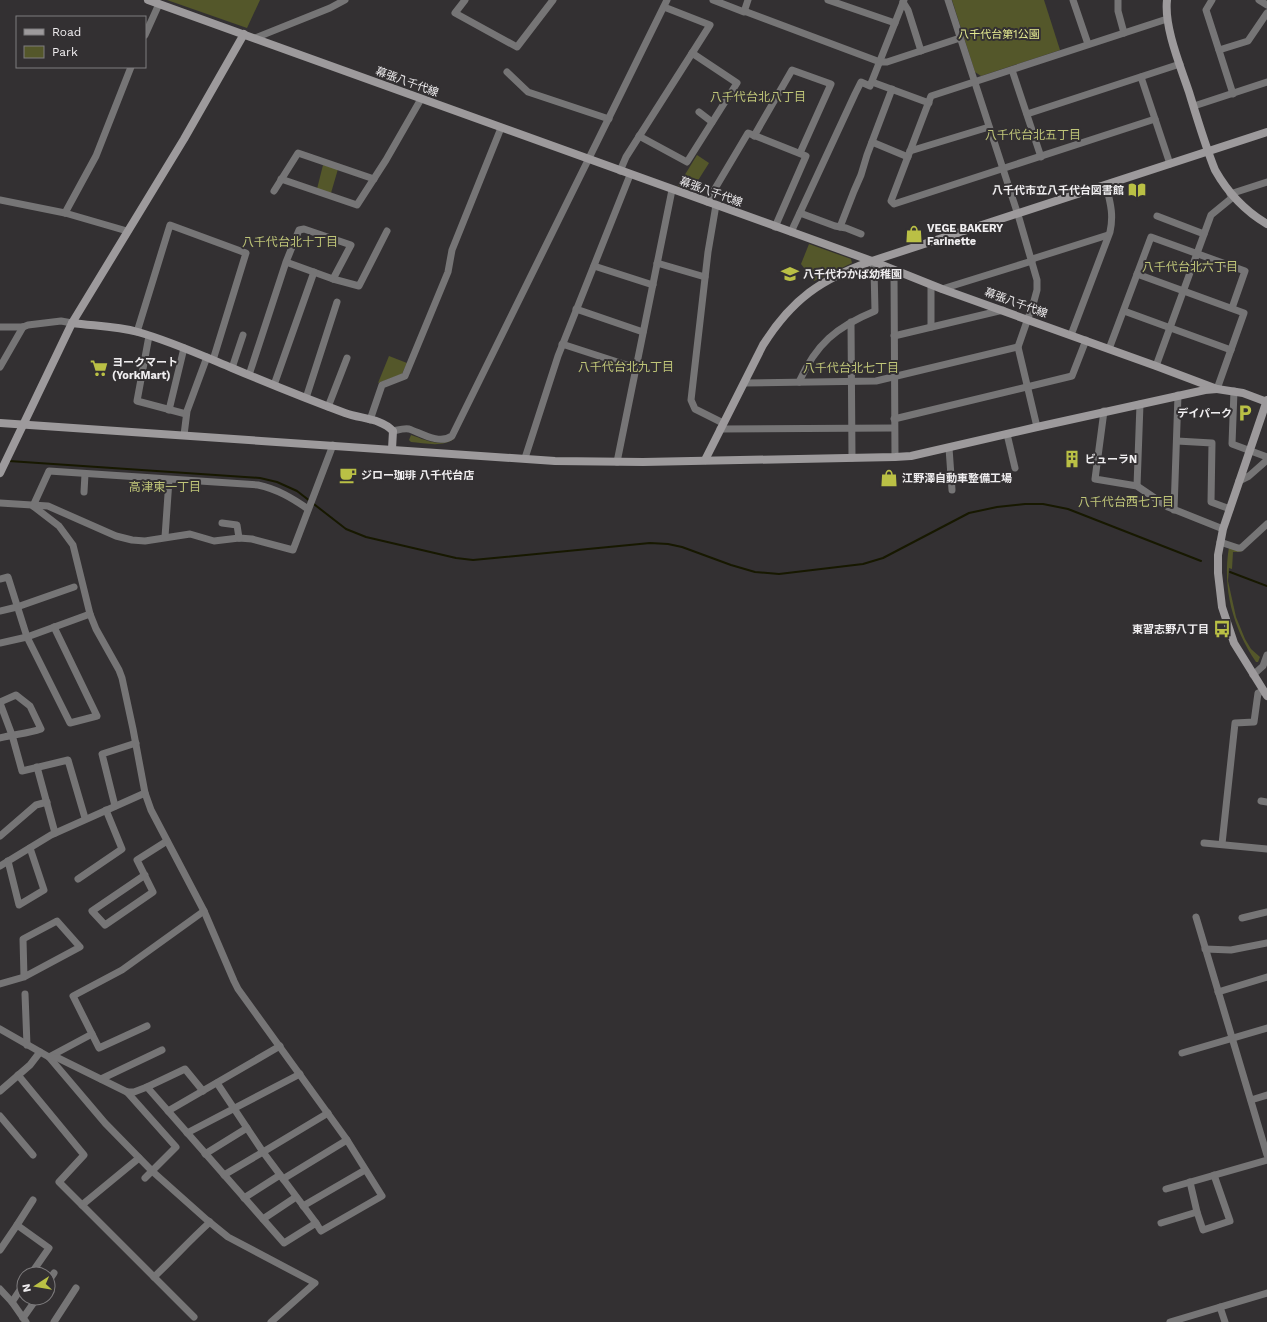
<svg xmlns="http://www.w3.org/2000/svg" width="1267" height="1322" font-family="'Work Sans','Noto Sans JP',sans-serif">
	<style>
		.green { fill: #54572a }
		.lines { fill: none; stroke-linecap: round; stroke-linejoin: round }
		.stream { stroke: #171800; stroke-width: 2 }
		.street { stroke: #767576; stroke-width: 7 }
		.secondary { stroke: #9d9a9c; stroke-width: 8 }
		.labels { text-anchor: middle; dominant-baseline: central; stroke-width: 4; stroke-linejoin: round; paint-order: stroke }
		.park-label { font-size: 11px; fill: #e5eb91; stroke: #333032 }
		.street-label { font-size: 11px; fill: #efedef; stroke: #333032 }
		.poi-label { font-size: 11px; font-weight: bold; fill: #efedef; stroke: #333032; text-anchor: start }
		.neighbourhood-label { font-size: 12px; fill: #bfc578; stroke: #333032 }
	</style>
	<rect width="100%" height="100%" fill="#333032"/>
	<g class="green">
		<path d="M167,0H260L247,28Z"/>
		<path d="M952,0H1044L1060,50L981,76L975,72Z"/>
		<path d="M697,155L709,163L692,190L678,186Z"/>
		<path d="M323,165L338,169L331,193L317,189Z"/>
		<path d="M809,244L851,259L852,263L814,281L801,264Z"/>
		<path d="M389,356L407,363L402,374L378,383Z"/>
		<path d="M411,435C426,440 440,448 455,438C444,448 424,443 411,442L409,440Z"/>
		<path d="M1229,547L1242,552H1233L1232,569L1229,568L1228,581L1236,617L1245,639L1251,649L1260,657L1258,662H1256C1233,628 1222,588 1229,547Z"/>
	</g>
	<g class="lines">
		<g class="stream">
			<path d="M9,461L260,478L277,482L297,491L346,529L366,537L456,558L473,560L650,543L668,544L682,547L731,565L755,572L779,574L863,564L883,558L969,513L997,507L1025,504H1043L1068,509L1201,561"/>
			<path d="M1230,572L1267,586"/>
		</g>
		<g class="street">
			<path d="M465,0L455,13L517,47L553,0"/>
			<path d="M713,0L744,12L748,0"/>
			<path d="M828,0L895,23"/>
			<path d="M948,0L1019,218L1037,280V290L1034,301L1018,347L1037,427"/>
			<path d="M1073,0L1088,44"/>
			<path d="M1118,0V11L1124,33"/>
			<path d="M1212,0L1206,10L1233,94"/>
			<path d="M1259,0L1267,5"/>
			<path d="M903,2L908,10L921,51"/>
			<path d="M744,11L880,62H887L960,38"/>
			<path d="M145,35L159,4"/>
			<path d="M255,38L330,8L345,0"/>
			<path d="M1219,50L1248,41L1267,13"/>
			<path d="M1012,70L1041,157"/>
			<path d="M507,72L528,92L609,119"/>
			<path d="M1141,77L1170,164"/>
			<path d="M872,82L929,103"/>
			<path d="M1194,106L1267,82"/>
			<path d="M699,112L712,122"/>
			<path d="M1027,114L1180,64"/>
			<path d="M1155,119L894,204L891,201L931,96L1167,19"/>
			<path d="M639,136L687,162L737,83L692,53"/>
			<path d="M754,136L792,70L831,84L800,153"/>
			<path d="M872,142L908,157"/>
			<path d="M910,151L989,127"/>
			<path d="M620,171L626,157L710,25L664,7"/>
			<path d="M281,179L357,205L386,160L421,99"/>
			<path d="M274,191L298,153L374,179"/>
			<path d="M1230,194L1267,182"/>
			<path d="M0,200L65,213L127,231"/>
			<path d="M707,202L748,133L806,156L775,227"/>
			<path d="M716,205L708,252L691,400L695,409L723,423"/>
			<path d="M65,213L96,156L131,67"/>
			<path d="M800,213L835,226L846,228L861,234"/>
			<path d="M1157,216L1204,234"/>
			<path d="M840,227L854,191L861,175L867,155L892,89"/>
			<path d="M791,232L855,94L861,82L870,86L904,0"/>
			<path d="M1032,259L1108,235"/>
			<path d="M657,263L705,277"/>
			<path d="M594,266L653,285"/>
			<path d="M894,271L895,457"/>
			<path d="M1137,274L1244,313L1217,389"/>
			<path d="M333,279L359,286L387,231"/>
			<path d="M942,289L1032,261"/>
			<path d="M576,309L643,332"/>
			<path d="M1124,311L1231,350"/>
			<path d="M851,322L852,458"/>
			<path d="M0,327H23L28,325L61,321L72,323"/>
			<path d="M931,327V285"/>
			<path d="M137,332L170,225L246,253L213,360"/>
			<path d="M1071,335L1110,232C1114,214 1110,202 1106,185"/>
			<path d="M149,336L137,401L186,414"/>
			<path d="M894,336L1003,310"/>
			<path d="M562,344L636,368"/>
			<path d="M1109,349L1151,237L1245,271L1232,308"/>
			<path d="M1156,366L1211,215L1233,197"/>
			<path d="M0,367L23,327"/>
			<path d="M232,368L243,335"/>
			<path d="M249,375L286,262L299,230L304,229L351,245L333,279L286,262"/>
			<path d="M799,382C816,344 836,327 875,311L874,269L872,261"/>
			<path d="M744,383L876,381L1018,347"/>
			<path d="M274,385L314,272"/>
			<path d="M1234,391L1232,444L1267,457"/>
			<path d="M306,398L337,302"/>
			<path d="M328,407L347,358"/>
			<path d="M169,410L184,348"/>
			<path d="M1104,411L1095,479L1137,486L1168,507L1223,529"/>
			<path d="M894,419L1072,376L1086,340"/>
			<path d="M370,420L382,385L405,376L448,272L452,250L501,128"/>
			<path d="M720,429L894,428"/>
			<path d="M393,431C398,430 404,428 409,429C421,433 439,445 452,436L667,0"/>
			<path d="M1007,434L1015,468"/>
			<path d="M184,435L187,411L207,357"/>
			<path d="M1177,441L1212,443L1211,502L1230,509"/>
			<path d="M949,448L952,490"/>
			<path d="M525,458L558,356L630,175"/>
			<path d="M617,462L672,190"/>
			<path d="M1239,481L1249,476L1267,460"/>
			<path d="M1137,486L1140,404"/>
			<path d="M84,492L85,474"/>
			<path d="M0,503L48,506L116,536L132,540L145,541L190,534L214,541L239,538L252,539L293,550L333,445"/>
			<path d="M33,506L49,471L258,485C277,489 292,498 308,509"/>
			<path d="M1174,510L1178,395"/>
			<path d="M222,523L237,525L239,538"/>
			<path d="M165,537L169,480"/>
			<path d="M1220,542L1238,548H1241L1267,524"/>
			<path d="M0,579L8,577L27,637L70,723L97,716L54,627"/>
			<path d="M0,611L17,607L74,587"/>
			<path d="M0,643L27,637L90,614"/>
			<path d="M1253,675L1263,666L1267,655"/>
			<path d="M0,702L16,695L30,706L41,729C27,734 14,734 0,738"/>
			<path d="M0,703L12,735L22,771L68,760L85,818"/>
			<path d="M37,767L55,833"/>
			<path d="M1261,801L1267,802"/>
			<path d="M115,806L102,754L136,743"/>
			<path d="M0,836L36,805L47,802"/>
			<path d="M1204,843L1267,849"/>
			<path d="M1222,844L1235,723L1254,722L1258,693L1264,691"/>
			<path d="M8,861L19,905L44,890L30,848"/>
			<path d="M0,866L51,835L145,793"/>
			<path d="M145,875L92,911L105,925L153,892L137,860L167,841"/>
			<path d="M78,879L122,849L106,810"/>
			<path d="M204,911L122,970L73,996L92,1034L49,1057L105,1123L152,1171L207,1220L228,1237L315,1283L271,1322"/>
			<path d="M1196,917L1267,1155"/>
			<path d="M1242,918L1267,912"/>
			<path d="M1205,949L1231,950L1267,943"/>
			<path d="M0,984L24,977L80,947L57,921L23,939L24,977"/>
			<path d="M1218,992L1267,977"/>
			<path d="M25,994L27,1045"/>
			<path d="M0,1029L49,1057L58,1058L127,1092H134L147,1087L284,1243L316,1223L321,1231L382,1196L347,1140L238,989L234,981L204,911L151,810L145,793L133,729L122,678L119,670L96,629L90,614L73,545L59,526L33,506"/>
			<path d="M92,1034L99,1048L147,1026"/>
			<path d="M1182,1053L1267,1028"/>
			<path d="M18,1075L84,1155L59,1182L82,1205L139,1158"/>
			<path d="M101,1079L162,1050"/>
			<path d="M217,1083L263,1152L224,1175"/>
			<path d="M147,1087L185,1069L203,1091"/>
			<path d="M0,1091L30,1065L40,1052"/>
			<path d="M127,1092L176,1147L145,1178"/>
			<path d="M1251,1100L1267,1095"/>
			<path d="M168,1111L280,1046"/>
			<path d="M0,1116L33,1155"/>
			<path d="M187,1133L300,1074"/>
			<path d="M205,1154L247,1128"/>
			<path d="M283,1179L347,1140"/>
			<path d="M1190,1182L1197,1212L1203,1230L1230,1221L1214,1175"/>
			<path d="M1166,1189L1267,1160"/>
			<path d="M244,1198L280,1175"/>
			<path d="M82,1205L194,1317"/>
			<path d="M303,1206L365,1170"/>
			<path d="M263,1219L296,1197"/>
			<path d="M316,1223L263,1152L328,1113"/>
			<path d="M1161,1223L1197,1212"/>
			<path d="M17,1225L33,1200"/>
			<path d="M0,1250L17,1225L49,1248L31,1274"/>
			<path d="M154,1277C173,1259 190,1240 210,1222"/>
			<path d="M48,1282L54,1273"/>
			<path d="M0,1289L12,1302L26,1322"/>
			<path d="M12,1302L24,1284"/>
			<path d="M1220,1307L1225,1322"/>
			<path d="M23,1318L37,1298"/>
			<path d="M54,1322L76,1288"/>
			<path d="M1170,1322L1267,1293"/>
		</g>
		<g class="secondary">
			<path d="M148,0L872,261L942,289L1156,366L1217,389L1243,393L1267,402"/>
			<path d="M1167,0C1164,27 1180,65 1189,92C1197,118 1205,145 1215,170C1228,193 1245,211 1267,224"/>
			<path d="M72,323C94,326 116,326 138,332C170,341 201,355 232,368C270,384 307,399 345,413C361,419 381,418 393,431L392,449"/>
			<path d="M1267,400L1223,529L1218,555V573L1222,607L1234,643L1267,696"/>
			<path d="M0,423L555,461L643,462L895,457L911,456L1037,427L1205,390L1217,389"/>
			<path d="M705,460L763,345C792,299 821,279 872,261L1267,132"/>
			<path d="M0,473L72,323L184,139L244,34"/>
		</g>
	</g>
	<defs>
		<g id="library-bare" transform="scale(1.38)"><path d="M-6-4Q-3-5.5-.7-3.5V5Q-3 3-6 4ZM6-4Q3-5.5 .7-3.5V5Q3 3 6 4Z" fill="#bac045" stroke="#333032" stroke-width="2.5" paint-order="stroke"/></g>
		<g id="shop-bare" transform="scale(1.38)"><path d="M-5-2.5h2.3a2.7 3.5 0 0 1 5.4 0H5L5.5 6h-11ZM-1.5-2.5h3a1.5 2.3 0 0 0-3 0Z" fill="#bac045" stroke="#333032" stroke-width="2.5" paint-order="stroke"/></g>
		<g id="school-bare" transform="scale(1.38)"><path d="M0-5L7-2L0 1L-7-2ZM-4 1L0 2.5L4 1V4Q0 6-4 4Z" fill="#bac045" stroke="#333032" stroke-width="2.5" paint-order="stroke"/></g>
		<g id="supermarket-bare" transform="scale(1.38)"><path d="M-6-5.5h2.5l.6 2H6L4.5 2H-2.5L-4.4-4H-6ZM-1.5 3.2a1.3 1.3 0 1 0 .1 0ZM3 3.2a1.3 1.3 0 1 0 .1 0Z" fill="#bac045" stroke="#333032" stroke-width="2.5" paint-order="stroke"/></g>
		<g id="parking-bare" transform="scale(1.38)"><path d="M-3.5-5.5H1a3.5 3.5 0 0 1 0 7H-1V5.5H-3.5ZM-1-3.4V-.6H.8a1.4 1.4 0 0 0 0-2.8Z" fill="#bac045" stroke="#333032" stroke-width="2.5" paint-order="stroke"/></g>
		<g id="building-bare" transform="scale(1.38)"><path d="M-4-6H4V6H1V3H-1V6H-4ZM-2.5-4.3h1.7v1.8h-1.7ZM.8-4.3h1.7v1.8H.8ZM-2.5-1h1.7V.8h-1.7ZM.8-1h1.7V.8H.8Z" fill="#bac045" stroke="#333032" stroke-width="2.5" paint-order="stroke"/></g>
		<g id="cafe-bare" transform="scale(1.38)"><path d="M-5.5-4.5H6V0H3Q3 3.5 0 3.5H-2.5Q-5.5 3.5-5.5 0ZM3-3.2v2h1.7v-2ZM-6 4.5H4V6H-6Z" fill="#bac045" stroke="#333032" stroke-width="2.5" paint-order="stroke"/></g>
		<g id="bus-bare" transform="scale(1.38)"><path d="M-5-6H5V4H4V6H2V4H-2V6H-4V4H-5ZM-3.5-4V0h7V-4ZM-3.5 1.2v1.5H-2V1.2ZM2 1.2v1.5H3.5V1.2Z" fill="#bac045" stroke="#333032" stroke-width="2.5" paint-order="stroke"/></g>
	</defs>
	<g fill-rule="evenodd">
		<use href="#library-bare" x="1137" y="190"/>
		<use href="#shop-bare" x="914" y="234"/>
		<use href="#school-bare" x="790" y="274"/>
		<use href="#supermarket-bare" x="99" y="368"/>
		<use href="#parking-bare" x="1245" y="413"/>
		<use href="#building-bare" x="1072" y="459"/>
		<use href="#cafe-bare" x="348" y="475"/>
		<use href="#shop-bare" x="889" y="478"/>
		<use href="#bus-bare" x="1222" y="629"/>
	</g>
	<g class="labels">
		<g class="park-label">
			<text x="999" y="34">八千代台第1公園</text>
		</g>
		<g class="street-label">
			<text transform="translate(407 82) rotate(20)">幕張八千代線</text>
			<text transform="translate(711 192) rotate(20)">幕張八千代線</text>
			<text transform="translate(1016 303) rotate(20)">幕張八千代線</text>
		</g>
		<g class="poi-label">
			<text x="1124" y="190" text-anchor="end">八千代市立八千代台図書館</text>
			<text x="927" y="228">VEGE BAKERY<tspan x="927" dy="13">Farinette</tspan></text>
			<text x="803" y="274">八千代わかば幼稚園</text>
			<text x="112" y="362">ヨークマート<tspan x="112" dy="13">(YorkMart)</tspan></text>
			<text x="1232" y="413" text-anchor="end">デイパーク</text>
			<text x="1085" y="459">ビューラN</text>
			<text x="361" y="475">ジロー珈琲 八千代台店</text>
			<text x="902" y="478">江野澤自動車整備工場</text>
			<text x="1209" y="629" text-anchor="end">東習志野八丁目</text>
		</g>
		<g class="neighbourhood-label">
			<text x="758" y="97">八千代台北八丁目</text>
			<text x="1033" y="135">八千代台北五丁目</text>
			<text x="290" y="242">八千代台北十丁目</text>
			<text x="1190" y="267">八千代台北六丁目</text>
			<text x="626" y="367">八千代台北九丁目</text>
			<text x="851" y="368">八千代台北七丁目</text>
			<text x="165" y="487">高津東一丁目</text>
			<text x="1126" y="502">八千代台西七丁目</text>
		</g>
	</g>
	<rect x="16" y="16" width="130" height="52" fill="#333032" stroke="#7e7c7e"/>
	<rect x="24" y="29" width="20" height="6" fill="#9d9a9c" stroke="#7e7c7e"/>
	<text x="52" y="36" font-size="12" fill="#efedef">Road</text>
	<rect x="24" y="46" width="20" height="12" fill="#54572a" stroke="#7e7c7e"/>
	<text x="52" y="56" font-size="12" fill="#efedef">Park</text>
	<g transform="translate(36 1286) rotate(258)"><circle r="19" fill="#333032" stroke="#7e7c7e"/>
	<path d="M0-3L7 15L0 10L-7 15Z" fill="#bac045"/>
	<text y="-6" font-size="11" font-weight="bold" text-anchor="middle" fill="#efedef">N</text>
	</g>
</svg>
